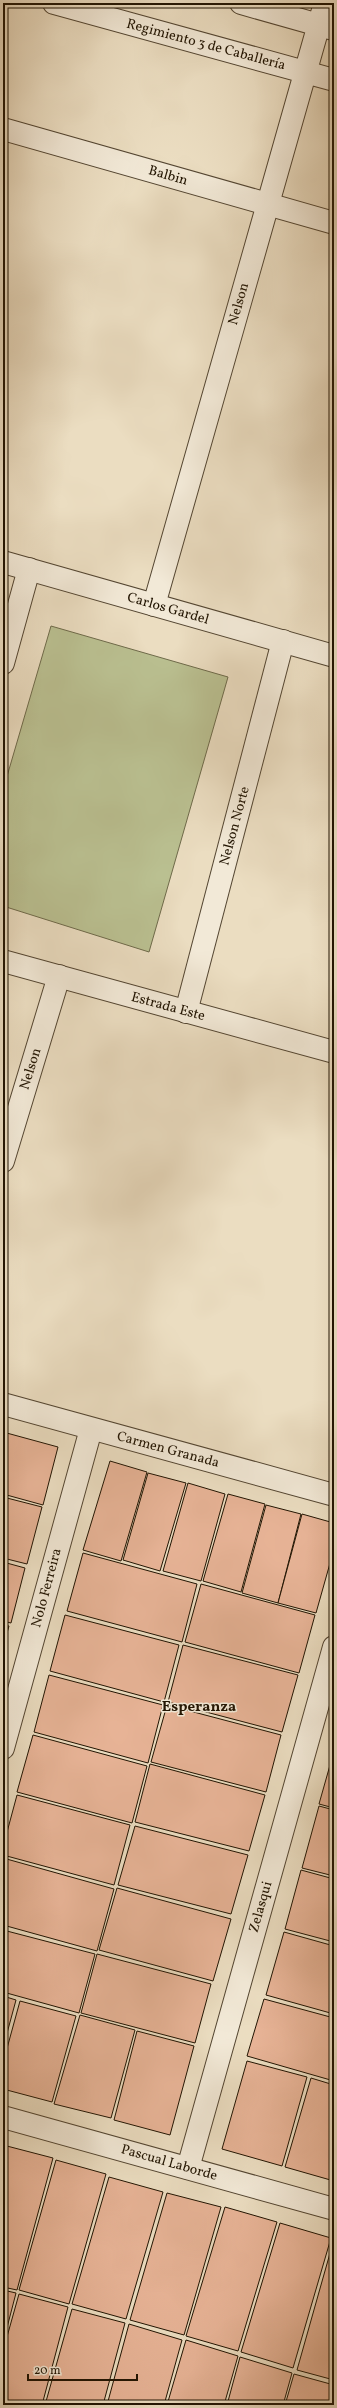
<svg xmlns="http://www.w3.org/2000/svg" width="337" height="2408" font-family="Vollkorn,serif">
	<style>
		.green { fill: #bac091; stroke: #6e6a4a }
		.building { fill: #e7b396; stroke: #211402 }
		.lines { fill: none; stroke-linecap: round; stroke-linejoin: round }
		.minor-casing { stroke: #544632; stroke-width: 24 }
		.minor { stroke: #f2e9d7; stroke-width: 22 }
		.labels { text-anchor: middle; dominant-baseline: central; stroke-width: 3; stroke-linejoin: round; paint-order: stroke }
		.street-label { font-size: 14px; fill: #211402; stroke: #f2e9d7 }
		.neighbourhood-label { font-size: 15px; font-weight: bold; fill: #211402; stroke: #f2e9d7 }
	</style>
	<rect width="100%" height="100%" fill="#ebddc1"/>
	<filter id="stains"><feTurbulence type="fractalNoise" baseFrequency=".005" numOctaves="4"/><feColorMatrix values="0 0 0 0 .2 0 0 0 0 .09 0 0 0 0 .02 0 0 0 .5 -.17"/></filter>
	<radialGradient id="worn" r=".72"><stop offset=".6" stop-color="#630" stop-opacity="0"/><stop offset="1" stop-color="#630" stop-opacity=".3"/></radialGradient>
	<path class="green" d="M51,626L228,677L149,952L3,906V790Z"/>
	<g class="building">
		<path d="M3,1432L58,1447L43,1505L3,1494Z"/>
		<path d="M110,1461L147,1472L121,1561L83,1550Z"/>
		<path d="M148,1473L186,1483L160,1571L123,1560Z"/>
		<path d="M188,1483L225,1494L201,1581L163,1571Z"/>
		<path d="M228,1494L265,1504L241,1592L203,1581Z"/>
		<path d="M3,1497L42,1507L27,1564L3,1558Z"/>
		<path d="M266,1505L301,1514L278,1603L242,1593Z"/>
		<path d="M302,1514L334,1523V1549L316,1613L278,1603Z"/>
		<path d="M83,1553L197,1584L182,1642L67,1611Z"/>
		<path d="M3,1562L25,1568L11,1623L3,1621Z"/>
		<path d="M201,1584L315,1615L299,1673L185,1642Z"/>
		<path d="M65,1615L179,1645L164,1702L50,1671Z"/>
		<path d="M3,1625L9,1626L3,1647Z"/>
		<path d="M183,1645L298,1675L282,1732L168,1702Z"/>
		<path d="M49,1675L163,1705L148,1763L34,1732Z"/>
		<path d="M167,1705L281,1735L266,1792L151,1762Z"/>
		<path d="M33,1735L147,1766L132,1823L17,1792Z"/>
		<path d="M334,1751V1808L319,1804Z"/>
		<path d="M150,1764L265,1795L249,1851L135,1822Z"/>
		<path d="M17,1795L130,1825L114,1885L3,1855V1847Z"/>
		<path d="M319,1806L334,1810V1876L302,1868Z"/>
		<path d="M135,1826L248,1855L231,1914L118,1885Z"/>
		<path d="M3,1858L114,1889L97,1951L3,1925Z"/>
		<path d="M301,1870L334,1879V1942L285,1929Z"/>
		<path d="M117,1888L231,1919L213,1981L99,1950Z"/>
		<path d="M3,1930L95,1954L79,2013L3,1992Z"/>
		<path d="M284,1932L334,1946V2014L266,1995Z"/>
		<path d="M97,1954L211,1984L195,2043L81,2013Z"/>
		<path d="M3,1996L16,2000L3,2048Z"/>
		<path d="M264,1999L334,2018V2081L247,2056Z"/>
		<path d="M20,2001L76,2016L52,2102L3,2089V2063Z"/>
		<path d="M80,2015L135,2030L111,2118L54,2104Z"/>
		<path d="M137,2031L194,2046L170,2135L114,2120Z"/>
		<path d="M247,2061L307,2077L282,2166L222,2149Z"/>
		<path d="M311,2078L334,2085V2181L285,2167Z"/>
		<path d="M3,2145L53,2158L17,2290L3,2287Z"/>
		<path d="M56,2160L106,2174L69,2304L19,2290Z"/>
		<path d="M109,2177L163,2192L126,2319L72,2304Z"/>
		<path d="M167,2193L221,2207L184,2335L130,2320Z"/>
		<path d="M225,2207L277,2222L238,2351L186,2336Z"/>
		<path d="M280,2223L331,2238L293,2368L241,2352Z"/>
		<path d="M334,2239V2380L297,2370Z"/>
		<path d="M3,2290L16,2293L3,2343Z"/>
		<path d="M19,2294L68,2307L42,2405H3V2351Z"/>
		<path d="M72,2309L125,2323L103,2405H45Z"/>
		<path d="M129,2324L182,2340L164,2405H107Z"/>
		<path d="M186,2340L238,2356L224,2405H167Z"/>
		<path d="M240,2357L292,2373L283,2405H227Z"/>
		<path d="M294,2374L334,2385V2405H285Z"/>
	</g>
	<g class="lines">
		<g class="minor-casing">
			<g id="minor">
				<path d="M54,3L334,80"/>
				<path d="M241,3L333,29"/>
				<path d="M3,129L334,223"/>
				<path d="M3,562L334,656"/>
				<path d="M154,605L325,3"/>
				<path d="M3,663L29,569"/>
				<path d="M3,961L334,1052"/>
				<path d="M186,1012L283,641"/>
				<path d="M3,1161L59,976"/>
				<path d="M3,1404L334,1495"/>
				<path d="M3,1748L91,1429"/>
				<path d="M3,2117L334,2209"/>
				<path d="M188,2168L334,1647"/>
			</g>
		</g>
		<use href="#minor" class="minor"/>
	</g>
	<g class="labels">
		<g class="street-label">
			<text transform="translate(206 45) rotate(15)">Regimiento 3 de Caballería</text>
			<text transform="translate(168 176) rotate(16)">Balbin</text>
			<text transform="translate(239 304) rotate(-74)">Nelson</text>
			<text transform="translate(168 609) rotate(16)">Carlos Gardel</text>
			<text transform="translate(235 826) rotate(-75)">Nelson Norte</text>
			<text transform="translate(168 1007) rotate(15)">Estrada Este</text>
			<text transform="translate(31 1069) rotate(-73)">Nelson</text>
			<text transform="translate(168 1450) rotate(15)">Carmen Granada</text>
			<text transform="translate(47 1588) rotate(-75)">Nolo Ferreira</text>
			<text transform="translate(261 1907) rotate(-74)">Zelasqui</text>
			<text transform="translate(169 2163) rotate(16)">Pascual Laborde</text>
		</g>
		<g class="neighbourhood-label">
			<text x="199" y="1707">Esperanza</text>
		</g>
	</g>
	<rect width="337" height="2408" fill="none" stroke="#ebddc1" stroke-width="16"/>
	<rect x="4" y="4" width="329" height="2400" fill="none" stroke="#211402" stroke-width="2"/>
	<rect x="8" y="8" width="321" height="2392" fill="none" stroke="#211402"/>
	<path d="M28 2374v6h109v-6" fill="none" stroke="#211402" stroke-width="2"/>
	<text x="34" y="2374" font-size="12" fill="#211402" stroke="#f2e9d7" stroke-width="3" paint-order="stroke">20 m</text>
	<rect width="100%" height="100%" filter="url(#stains)"/>
	<rect width="100%" height="100%" fill="url(#worn)"/>
</svg>
